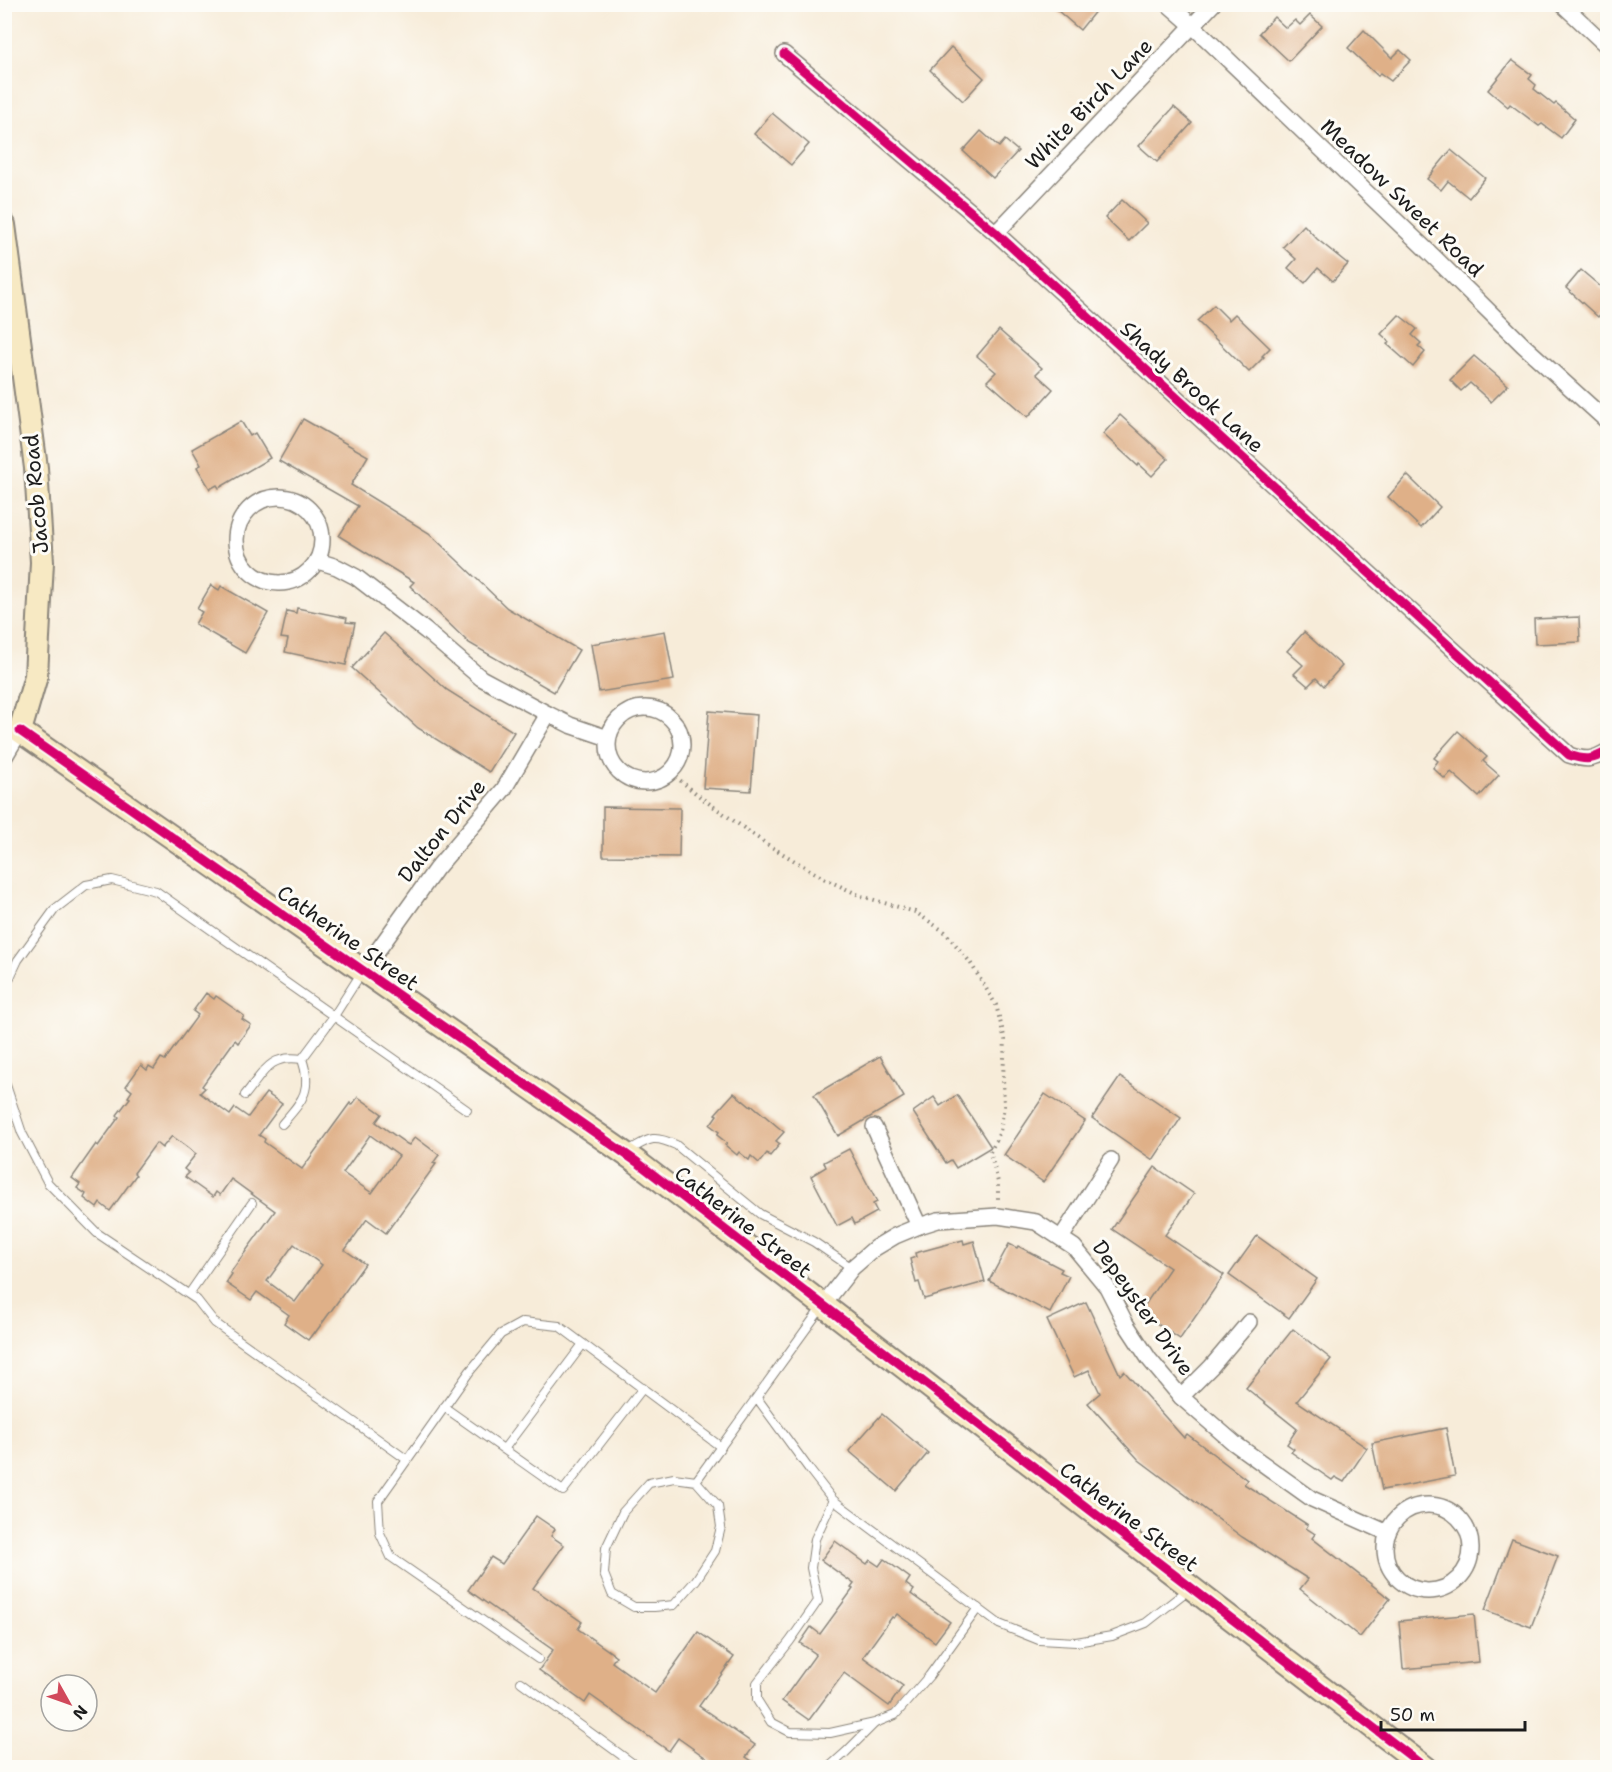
<svg xmlns="http://www.w3.org/2000/svg" width="1612" height="1772" font-family="'Shantell Sans',sans-serif">
	<style>
		.building { fill: #dfb088; fill-rule: evenodd }
		.lines { fill: none; stroke-linecap: round; stroke-linejoin: round }
		.lane-casing { stroke: #8a847a; stroke-width: 10 }
		.street-casing { stroke: #8a847a; stroke-width: 18 }
		.secondary-casing { stroke: #8a847a; stroke-width: 26 }
		.path { stroke: #8a847a; stroke-width: 4; stroke-dasharray: 1.5 4.5; stroke-linecap: butt }
		.lane { stroke: #fff; stroke-width: 8 }
		.street { stroke: #fff; stroke-width: 15 }
		.secondary { stroke: #f7e9c3; stroke-width: 22 }
		.cycleway-casing { stroke: #fdfcf7; stroke-width: 13 }
		.cycleway { stroke: #d6006c; stroke-width: 9 }
		.labels { text-anchor: middle; dominant-baseline: central; stroke-width: 6; stroke-linejoin: round; paint-order: stroke }
		.street-label { font-size: 21px; fill: #1c1c1c; stroke: #fdfcf7 }
	</style>
	<rect width="100%" height="100%" fill="#fdfcf7"/>
	<filter id="ink" filterUnits="userSpaceOnUse"><feTurbulence type="fractalNoise" baseFrequency=".0167" numOctaves="2"/><feDisplacementMap in="SourceGraphic" scale="12" xChannelSelector="R" yChannelSelector="G"/><feConvolveMatrix kernelMatrix="1 2 1 2 8 2 1 2 1" color-interpolation-filters="sRGB"/></filter>
	<filter id="wash" filterUnits="userSpaceOnUse"><feTurbulence type="fractalNoise" baseFrequency=".008" numOctaves="4" result="noise"/><feDisplacementMap in="SourceGraphic" scale="24" xChannelSelector="R" yChannelSelector="G"/><feGaussianBlur stdDeviation="1.35" result="paint"/><feColorMatrix in="noise" values="0 0 0 0 0 0 0 0 0 0 0 0 0 0 0 0 0 1.4 0 .05"/><feComposite in="paint" operator="in"/></filter>
	<g filter="url(#wash)">
		<rect width="100%" height="100%" fill="#f7ecd9"/>
		<g id="blocks">
			<g class="building">
				<path d="M1050,4H1101L1080,30Z"/>
				<path d="M1310,15L1322,26L1289,61L1259,33L1274,17L1286,28L1295,20L1300,25Z"/>
				<path d="M1364,30L1392,58L1400,50L1411,60L1391,81L1380,73L1378,76L1348,48Z"/>
				<path d="M951,47L984,78L963,101L930,70Z"/>
				<path d="M1512,60L1532,75L1529,79L1536,85L1534,89L1554,105L1556,103L1575,119L1561,138L1542,124L1539,126L1510,104L1508,107L1488,90Z"/>
				<path d="M1174,107L1192,123L1157,162L1139,146Z"/>
				<path d="M772,113L809,144L791,165L754,134Z"/>
				<path d="M981,131L999,147L1005,140L1018,151L993,178L963,151Z"/>
				<path d="M1451,150L1485,178L1469,198L1448,181L1441,190L1427,179Z"/>
				<path d="M1122,200L1147,223L1129,241L1105,218Z"/>
				<path d="M1304,225L1317,239L1348,264L1333,281L1318,268L1305,283L1288,268L1296,259L1283,247Z"/>
				<path d="M1581,270L1608,293V306L1598,317L1566,288Z"/>
				<path d="M1214,305L1229,320L1235,314L1270,348L1262,356L1264,357L1249,372L1197,321Z"/>
				<path d="M1399,315L1417,329L1412,335L1421,343L1418,346L1425,352L1413,367L1387,344L1390,342L1381,334Z"/>
				<path d="M999,330L1042,368L1036,374L1053,389L1028,417L987,381L996,372L977,356Z"/>
				<path d="M1474,356L1508,385L1491,402L1470,383L1461,391L1450,380Z"/>
				<path d="M1120,415L1168,459L1152,476L1139,464L1138,466L1103,434Z"/>
				<path d="M303,419L368,456L351,485L429,533L507,608L579,650L554,692L469,643L410,586L414,582L339,536L358,506L279,461Z"/>
				<path d="M241,421L250,436L255,433L270,458L219,488L217,485L210,489L197,467L201,465L192,449Z"/>
				<path d="M1407,475L1440,507L1421,528L1388,497Z"/>
				<path d="M211,585L219,590L221,586L268,613L245,653L195,624L202,612L197,609Z"/>
				<path d="M297,608L347,618L346,622L355,623L346,665L285,652L288,639L281,638L287,611L296,613Z"/>
				<path d="M1579,617L1580,642L1535,644L1534,619Z"/>
				<path d="M665,631L674,680L599,692L591,644Z"/>
				<path d="M1304,632L1342,666L1324,686L1316,678L1308,686L1294,674L1303,665L1287,651Z"/>
				<path d="M384,633L447,690L514,732L489,772L418,728L352,668Z"/>
				<path d="M709,711L757,715L751,791L703,788Z"/>
				<path d="M1458,731L1487,757L1483,761L1499,775L1479,797L1451,772L1445,779L1433,768L1438,761L1434,758Z"/>
				<path d="M603,807L680,808L679,857L603,856Z"/>
				<path d="M206,993L214,999L216,996L239,1012L244,1016L242,1019L251,1025L238,1043L235,1040L202,1086L205,1088L200,1093L230,1115L235,1108L248,1117L266,1093L282,1104L259,1135L265,1139L264,1142L302,1169L350,1103L352,1105L358,1097L382,1114L376,1122L407,1144L409,1145L415,1137L439,1155L433,1163L436,1164L386,1233L367,1219L345,1250L365,1264L315,1333L314,1332L308,1340L284,1323L289,1315L257,1292L251,1300L226,1283L232,1274L230,1273L275,1211L231,1179L220,1195L216,1192L213,1197L185,1177L189,1173L184,1169L196,1154L172,1136L162,1148L156,1143L134,1173L136,1175L110,1211L100,1203L97,1208L84,1198L86,1194L77,1188L80,1184L72,1178L96,1144L98,1146L119,1117L117,1115L130,1098L128,1097L132,1091L126,1086L141,1065L147,1070L149,1066L154,1069L161,1058L165,1060L198,1015L193,1011ZM370,1135L399,1156L372,1193L343,1173ZM294,1244L322,1265L295,1302L267,1281Z"/>
				<path d="M880,1056L904,1097L838,1136L814,1095Z"/>
				<path d="M1120,1077L1181,1118L1153,1160L1092,1118Z"/>
				<path d="M734,1093L751,1107L752,1105L784,1132L776,1141L780,1144L770,1156L767,1153L759,1163L751,1156L749,1160L739,1152L737,1155L725,1145L727,1143L717,1135L719,1132L710,1125L717,1115L715,1114Z"/>
				<path d="M1045,1094L1085,1121L1043,1182L1004,1155Z"/>
				<path d="M957,1095L991,1147L956,1168L951,1160L946,1163L913,1112L934,1097L940,1106Z"/>
				<path d="M849,1149L877,1202L873,1204L877,1212L855,1224L852,1218L837,1226L811,1176L826,1167L824,1162Z"/>
				<path d="M1155,1167L1194,1194L1165,1235L1224,1275L1180,1339L1140,1312L1170,1268L1112,1229Z"/>
				<path d="M1257,1236L1317,1279L1289,1318L1229,1275Z"/>
				<path d="M963,1240L964,1244L974,1241L985,1282L924,1299L919,1282L916,1283L910,1259L916,1257L915,1253Z"/>
				<path d="M1009,1244L1017,1248L1018,1246L1062,1269L1060,1272L1069,1276L1050,1313L989,1281Z"/>
				<path d="M1086,1302L1120,1375L1124,1371L1184,1438L1187,1434L1247,1480L1244,1484L1308,1525L1306,1528L1315,1534L1312,1538L1390,1599L1360,1637L1300,1589L1308,1579L1242,1537L1139,1460L1088,1403L1100,1393L1089,1370L1074,1377L1047,1320Z"/>
				<path d="M1293,1329L1331,1359L1297,1401L1367,1448L1344,1482L1335,1477L1332,1480L1291,1452L1294,1449L1287,1444L1297,1429L1246,1388Z"/>
				<path d="M882,1414L928,1453L896,1491L849,1451Z"/>
				<path d="M1446,1428L1455,1476L1382,1490L1372,1443Z"/>
				<path d="M536,1516L555,1529L551,1536L564,1545L533,1588L582,1622L578,1629L616,1656L612,1662L655,1693L698,1632L734,1657L699,1706L755,1745L746,1757L761,1767H719L678,1738L669,1751L590,1695L585,1703L539,1670L553,1650L468,1590L491,1557L502,1564Z"/>
				<path d="M1512,1539L1558,1556L1531,1627L1485,1610Z"/>
				<path d="M835,1541L867,1564L870,1560L879,1566L884,1559L910,1578L906,1584L914,1590L911,1594L950,1622L935,1642L897,1614L894,1618L892,1617L863,1657L903,1686L889,1706L844,1673L809,1720L782,1701L816,1654L800,1643L811,1627L820,1634L853,1589L851,1588L854,1584L821,1560Z"/>
				<path d="M1474,1614L1479,1662L1403,1669L1399,1621Z"/>
			</g>
		</g>
	</g>
	<g filter="url(#ink)">
		<use href="#blocks" fill-opacity="0" stroke="#8a847a" stroke-width="1.5"/>
		<g class="lines">
			<g class="lane-casing">
				<g id="lane">
					<path d="M4,990L18,960L55,909L86,885L112,880L156,891L467,1110"/>
					<path d="M302,1059L334,1016L362,972"/>
					<path d="M4,1079L22,1133L48,1183L97,1233L197,1300L215,1323L406,1459"/>
					<path d="M245,1095C264,1072 269,1054 302,1059"/>
					<path d="M282,1124C302,1101 313,1091 302,1059"/>
					<path d="M628,1151C649,1139 652,1134 676,1145L760,1214L814,1242L852,1268"/>
					<path d="M189,1294L252,1203"/>
					<path d="M757,1398L809,1469L833,1500L999,1624L1039,1640L1076,1642L1112,1636L1146,1623L1188,1590"/>
					<path d="M444,1407L563,1491L643,1388"/>
					<path d="M504,1449L583,1344"/>
					<path d="M674,1478L696,1481L718,1506L721,1527L715,1551L696,1580L674,1605L654,1607H634L612,1594L604,1574L606,1548L623,1512L649,1483Z"/>
					<path d="M696,1481L822,1307"/>
					<path d="M833,1500L815,1539L811,1568L818,1601L790,1641L757,1683V1700L771,1722L790,1732L830,1733L875,1723L895,1715L929,1676L978,1608"/>
					<path d="M538,1659L391,1557L380,1533L378,1501L470,1371L501,1334L523,1322L559,1326L721,1447"/>
					<path d="M521,1682L639,1768"/>
					<path d="M828,1768L846,1752L874,1724"/>
				</g>
			</g>
			<g class="street-casing">
				<g id="street">
					<path d="M1168,4L1193,26L1435,258L1523,345L1608,422"/>
					<path d="M1562,4L1608,47"/>
					<path d="M784,54L996,233L1569,755C1587,761 1592,760 1608,751"/>
					<path d="M996,233L1213,4"/>
					<circle cx="279" cy="540" r="43"/>
					<path d="M318,561L337,567L356,577L426,631L481,678L548,714L570,725L608,738"/>
					<circle cx="645" cy="745" r="37"/>
					<path d="M4,758L20,731"/>
					<path d="M363,971L436,869L504,789L548,714"/>
					<path d="M874,1127L919,1226"/>
					<path d="M1061,1238L1111,1160"/>
					<path d="M823,1305L852,1268L875,1248L895,1236L919,1226L938,1220L998,1216L1036,1222L1074,1247L1107,1287L1126,1324L1149,1359L1181,1397L1234,1443L1312,1499L1388,1533"/>
					<path d="M1181,1397L1211,1367L1249,1322"/>
					<circle cx="1428" cy="1548" r="43"/>
				</g>
			</g>
			<g class="secondary-casing">
				<path id="secondary" d="M4,225L36,468L42,562L36,676L20,731L637,1162L1426,1768"/>
			</g>
			<path class="path" d="M671,773L703,799L765,843L825,879L861,896L915,912L945,932L970,962L996,1005L1005,1040L1003,1077L1004,1106L1000,1132L990,1152L998,1182V1200"/>
			<use href="#lane" class="lane"/>
			<use href="#street" class="street"/>
			<use href="#secondary" class="secondary"/>
			<g class="cycleway-casing">
				<g id="cycleway">
					<path d="M784,54L996,233L1569,755C1587,761 1592,760 1608,751"/>
					<path d="M20,731L637,1162L1426,1768"/>
				</g>
			</g>
			<use href="#cycleway" class="cycleway"/>
		</g>
	</g>
	<g class="labels">
		<g class="street-label">
			<text transform="translate(1089 104) rotate(-46)">White Birch Lane</text>
			<text transform="translate(1402 198) rotate(44)">Meadow Sweet Road</text>
			<text transform="translate(1192 387) rotate(42)">Shady Brook Lane</text>
			<text transform="translate(36 494) rotate(-95)">Jacob Road</text>
			<text transform="translate(442 831) rotate(-51)">Dalton Drive</text>
			<text transform="translate(348 938) rotate(35)">Catherine Street</text>
			<text transform="translate(743 1222) rotate(38)">Catherine Street</text>
			<text transform="translate(1143 1308) rotate(55)">Depeyster Drive</text>
			<text transform="translate(1129 1517) rotate(37)">Catherine Street</text>
		</g>
	</g>
	<rect width="1612" height="1772" fill="none" stroke="#fdfcf7" stroke-width="24"/>
	<g transform="translate(69 1703) rotate(130)"><circle r="28" fill="#fdfcf7" stroke="#a3a29f" stroke-width="1.5"/>
	<path d="M0-4.5L10 22L0 15L-10 22Z" fill="#d1495b"/>
	<text y="-9" font-size="16" font-weight="bold" text-anchor="middle" fill="#1c1c1c">N</text>
	</g>
	<path d="M1381 1721v9h144v-9" fill="none" stroke="#1c1c1c" stroke-width="3"/>
	<text x="1390" y="1721" font-size="18" fill="#1c1c1c" stroke="#fdfcf7" stroke-width="4.5" paint-order="stroke">50 m</text>
</svg>
